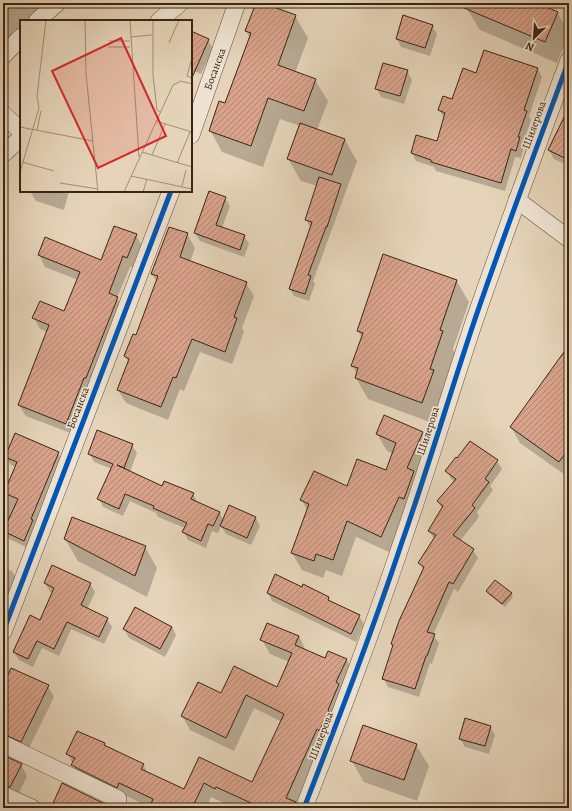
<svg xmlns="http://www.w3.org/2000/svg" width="572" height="811" font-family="Alegreya,serif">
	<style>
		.shadow { fill: #0003 }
		.building { fill: url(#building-hatch); stroke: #3b2413 }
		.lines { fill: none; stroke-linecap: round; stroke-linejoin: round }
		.minor-casing { stroke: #66503c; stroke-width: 18 }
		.minor { stroke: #eee3d2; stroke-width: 17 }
		.cycleway-casing { stroke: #eee3d2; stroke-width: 8 }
		.cycleway { stroke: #0057b8; stroke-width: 5 }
		.labels { text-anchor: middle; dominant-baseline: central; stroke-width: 3.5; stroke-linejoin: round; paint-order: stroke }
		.street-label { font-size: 11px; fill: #3b2413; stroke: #eee3d2 }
		.inset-road { fill: none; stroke: #a18e77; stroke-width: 1 }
		.view { fill: #d62828; fill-opacity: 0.15; stroke: #d62828; stroke-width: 2 }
		.inset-edge { fill: none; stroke: #3b2413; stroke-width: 2 }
	</style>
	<defs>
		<pattern id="building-hatch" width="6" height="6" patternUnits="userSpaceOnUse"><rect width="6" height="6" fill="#d9a38b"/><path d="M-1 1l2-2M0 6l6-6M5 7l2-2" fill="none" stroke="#b18570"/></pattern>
	</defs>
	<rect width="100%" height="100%" fill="#e5d4b9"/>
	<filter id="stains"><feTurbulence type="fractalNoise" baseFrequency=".005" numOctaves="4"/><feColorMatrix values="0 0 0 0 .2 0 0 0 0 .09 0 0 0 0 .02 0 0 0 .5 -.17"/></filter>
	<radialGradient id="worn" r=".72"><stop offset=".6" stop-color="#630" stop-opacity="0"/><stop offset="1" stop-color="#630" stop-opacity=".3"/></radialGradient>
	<g class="shadow">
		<path d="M3,3H57L41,21H21V43L3,63Z"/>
		<path d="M257,3L295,16L308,38L295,73L315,80L328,101L317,130L345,140L357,161L313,281L315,284L309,301L294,296L290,289L310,227L306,220L317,186L301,181L288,159L300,126L280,119L263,167L222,152L210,130L226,104L250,38L246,31Z"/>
		<path d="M470,3H535L557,12L569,33L557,63L480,30L467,9Z"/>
		<path d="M432,26L437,34L430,56L401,47L397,39Z"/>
		<path d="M191,32L208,40L213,48L201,74L191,70Z"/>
		<path d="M537,68L542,77L529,116L531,120L523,144L524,146L521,158L515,157L505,191L436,171L434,167L416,161L412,153L417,136L438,142L444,118L439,110L453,100L477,74Z"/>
		<path d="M407,71L412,80L404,104L381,97L377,89Z"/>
		<path d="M569,111V166L554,159L549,150Z"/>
		<path d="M31,191H69L64,210L36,201L31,193Z"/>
		<path d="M225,198L230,206L222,228L244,236L249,244L244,257L200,241L195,233Z"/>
		<path d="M187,234L195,248L190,262L246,283L254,296L242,328L244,332L232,364L200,352L184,391L180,389L168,420L126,403L118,390L129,363L125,356L137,337L157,282L152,274Z"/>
		<path d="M136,235L142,246L134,268L130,267L117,298L124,309L73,434L26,416L19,405L47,332L40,329L34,318L64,312L78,280L45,267L39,255L101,261Z"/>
		<path d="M384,256L456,280L469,302L453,349L455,354L443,388L446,393L435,424L368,399L356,378L357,374L352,365L362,338L358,331Z"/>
		<path d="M569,347V476L568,477L520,443L511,427Z"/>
		<path d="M422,433L432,450L391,553L356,537L342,576L326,570L323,578L302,570L292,553L307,510L302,500L348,488L387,471L393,454L387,451L377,434Z"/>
		<path d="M132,445L137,453L130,472L163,487L193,494L198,503L219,512L223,520L256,518L260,526L251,545L226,534L221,526L218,533L212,531L206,548L188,540L184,532L185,528L158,517L156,513L130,501L123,516L103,507L99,499L112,469L94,462L89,453Z"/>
		<path d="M58,453L63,461L28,548L9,539L4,531L5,528L3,527V497L16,467L11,465L6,457Z"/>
		<path d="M497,461L502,469L490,486L493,490L477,512L479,517L460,541L473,550L478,558L458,592L454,589L433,635L439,643L432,664L430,663L419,697L388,687L384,679L423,570L420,563L434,539L429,531L442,509L438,501L455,482L451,479L447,471Z"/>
		<path d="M65,539L145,547L157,568L147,597L78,561Z"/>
		<path d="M53,567L90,584L95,592L87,610L107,619L112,627L104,644L71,629L59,656L42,648L33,667L19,660L14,652L40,621L53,593L50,592L45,583Z"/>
		<path d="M3,568L12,571L17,580L10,596L3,593Z"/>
		<path d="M302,588L328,598L331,602L359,616L364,624L356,642L272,601L268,593Z"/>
		<path d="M487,591L511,593L513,597L505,607L489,595Z"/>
		<path d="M172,627L176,635L165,657L129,638L124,629Z"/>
		<path d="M299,636L306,651L326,659H346L354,673L295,808H234L211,797L206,808H150L127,796L125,801L80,779L68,754L104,744L106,747L143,764L148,774L185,790L200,759L253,783L282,722L254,708L234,751L190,730L182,716L221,694L277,689L289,662L270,654L262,640Z"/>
		<path d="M48,686L54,697L27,752L3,747V691Z"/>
		<path d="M569,718V729L566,724Z"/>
		<path d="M490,727L495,735L489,754L465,747L460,739Z"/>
		<path d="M416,745L429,766L417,801L364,782L351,760Z"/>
		<path d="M3,755L21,765L27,776L17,798H3Z"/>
		<path d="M368,802L382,808H365Z"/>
	</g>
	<g class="building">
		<path d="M256,3H262L296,15L278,65L316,79L304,111L268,98L251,146L209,131L219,101L225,103L251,33L245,31Z"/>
		<path d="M452,3H537L558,12L545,42Z"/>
		<path d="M403,15L433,25L425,48L396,39Z"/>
		<path d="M191,31L209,39L191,80Z"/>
		<path d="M484,50L538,68L524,110L527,111L518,137H520L516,151L511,149L501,183L431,162V160L411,153L416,135L437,141L445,113L438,110L443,96L452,99L463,68L476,73Z"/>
		<path d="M383,63L408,70L400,96L375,89Z"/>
		<path d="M569,107V160L548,150Z"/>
		<path d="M300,123L345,139L332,175L287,159Z"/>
		<path d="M319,177L341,184L327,227H326L308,275L311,276L305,294L289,289L312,222L305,220Z"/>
		<path d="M209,191L226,197L216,225L245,235L240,250L194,233Z"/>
		<path d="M114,226L137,234L127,258L123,256L109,293L118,297L86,378H84L66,424L18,405L49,325L32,318L40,301L64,311L80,272L38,255L45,237L101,260Z"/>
		<path d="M169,227L188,233L180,257L247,282L234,317L237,318L225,352L192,339L176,378L173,377L161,407L117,390L129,359L124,356L133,334L136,335L158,276L151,274Z"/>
		<path d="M383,254L457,280L440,330L443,331L430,369L434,370L422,403L355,378L358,368L351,366L363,333L357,331Z"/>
		<path d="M569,345V448L559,462L510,427Z"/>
		<path d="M384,415L423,432L407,468L414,471L404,499L399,497L381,537L347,521L333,560L316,554L314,561L291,553L309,504L300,500L314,471L347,486L357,459L386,470L396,443L376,434Z"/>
		<path d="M97,430L133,444L124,468L117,465L162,486L164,481L194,493L191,499L220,512L213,526L208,524L201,541L182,532L187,523L153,508L154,506L125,494L119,509L97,499L113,464L88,454Z"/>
		<path d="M15,433L59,452L31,519L33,520L24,541L3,531L18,499L4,493L17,462L5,457Z"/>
		<path d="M470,441L498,460L485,479L489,482L472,505L475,508L453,535L474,549L453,584L449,582L427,632L435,634L427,656H426L415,689L382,679L393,645L391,644L399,621L424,567L418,563L436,535L428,531L443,506L437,501L456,479L445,471L456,457L457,458Z"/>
		<path d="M229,505L256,517L247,538L220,526Z"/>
		<path d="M72,517L146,546L135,576L64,539Z"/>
		<path d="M52,565L91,583L81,605L108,618L99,637L67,622L54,649L37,641L28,659L13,652L30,615L40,620L54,588L44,583Z"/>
		<path d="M275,574L302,587L303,584L329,597L328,600L360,615L351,634L267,593Z"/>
		<path d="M495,580L512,593L502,604L486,591Z"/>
		<path d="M135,607L172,627L160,649L123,629Z"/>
		<path d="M267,623L299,636L295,645L325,658L328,651L347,659L336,682L339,684L328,710L329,711L319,731L317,729L286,798L296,802L294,808H262L216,787L215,789L204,783L192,808H149L153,799L119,783L117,788L71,765L75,758L66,754L77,731L105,743L104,745L144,764L141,769L184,789L199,757L252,782L284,714L246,695L226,738L181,716L198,682L221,693L234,666L277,687L292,653L260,640Z"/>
		<path d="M11,668L49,685L21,742L3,734V685Z"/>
		<path d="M465,718L491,726L485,746L459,739Z"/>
		<path d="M363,725L417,744L404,780L350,761Z"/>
		<path d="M3,755L22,764L10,787L3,785Z"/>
		<path d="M62,783L109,806L108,808H51Z"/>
	</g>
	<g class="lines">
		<g class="minor-casing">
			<g id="minor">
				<path d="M37,21L57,3"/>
				<path d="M159,21L180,3"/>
				<path d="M3,56L21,37"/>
				<path d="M3,114L21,131"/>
				<path d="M191,135L237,3"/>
				<path d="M3,154L21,138"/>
				<path d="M517,200L569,239"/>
				<path d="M3,632L171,191"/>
				<path d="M3,744L118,799"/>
				<path d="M3,795L32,808"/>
				<path d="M304,808C338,720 372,632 402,542C428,468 450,393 475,319C505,232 537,146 569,60"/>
			</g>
		</g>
		<use href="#minor" class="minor"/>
		<g class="cycleway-casing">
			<g id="cycleway">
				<path d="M3,632L171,191"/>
				<path d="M304,808C338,720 372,632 402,542C428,468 450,393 475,319C505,232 537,146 569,60"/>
			</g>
		</g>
		<use href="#cycleway" class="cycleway"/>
	</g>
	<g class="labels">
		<g class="street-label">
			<text transform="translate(215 69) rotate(-70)">Босанска</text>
			<text transform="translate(534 125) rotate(-70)">Шилерова</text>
			<text transform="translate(78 408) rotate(-69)">Босанска</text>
			<text transform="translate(428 431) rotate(-72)">Шилерова</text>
			<text transform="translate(321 736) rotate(-69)">Шилерова</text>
		</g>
	</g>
	<g transform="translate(20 20)">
		<rect width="172" height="172" fill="#e5d4b9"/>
		<path class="inset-road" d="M65,0L66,54L78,172M110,0L119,137M133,0V55L137,90L140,92M110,17L132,15M89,21H110M149,23L159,0M88,27H110M172,38L167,56L172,58M136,101L172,112M0,107L73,121M17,110L21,91M122,132L172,147M132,135L145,104M2,142L34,151M157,143L170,112M0,152L19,88L17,76L26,0M111,156L172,169M40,163L78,169M162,166L166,150M104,172L153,65L161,61L172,64M123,172L127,159"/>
		<path class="view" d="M101,18L146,116L78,148L32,51Z"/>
		<rect width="172" height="172" class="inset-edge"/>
	</g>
	<rect width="572" height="811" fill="none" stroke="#e5d4b9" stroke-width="16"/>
	<rect x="4" y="4" width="564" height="803" fill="none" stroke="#3b2413" stroke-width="2"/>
	<rect x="8" y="8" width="556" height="795" fill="none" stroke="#3b2413"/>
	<g transform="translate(534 38) rotate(205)" stroke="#eee3d2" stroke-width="3" paint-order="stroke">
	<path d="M0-3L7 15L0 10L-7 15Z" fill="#3b2413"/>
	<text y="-6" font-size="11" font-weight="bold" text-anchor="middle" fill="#3b2413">N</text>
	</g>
	<rect width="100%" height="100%" filter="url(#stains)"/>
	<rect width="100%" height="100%" fill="url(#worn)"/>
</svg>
